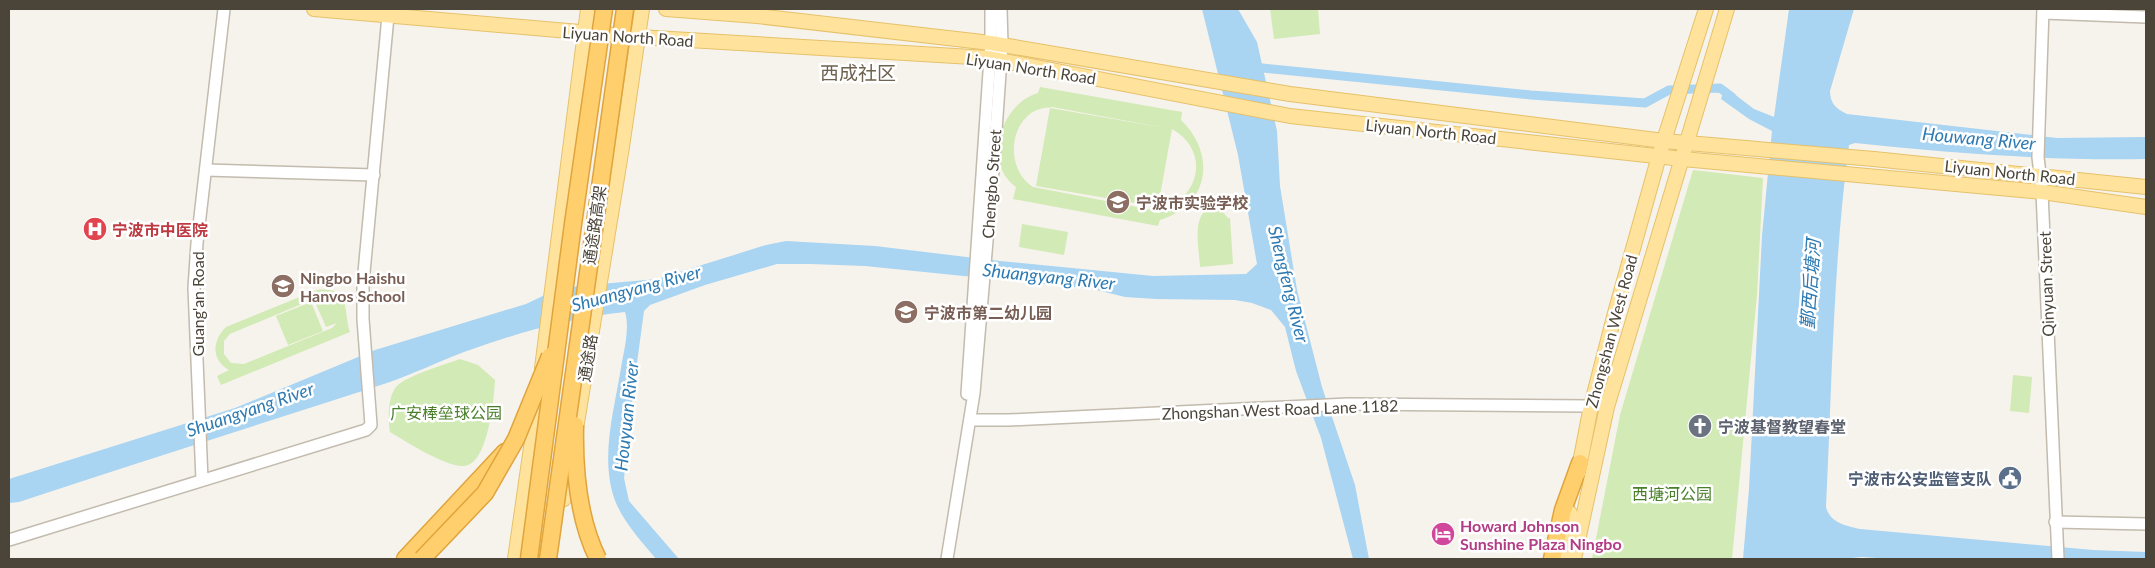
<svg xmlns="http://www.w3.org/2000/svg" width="2155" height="568" font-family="Lato,'Noto Sans SC',sans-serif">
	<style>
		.park { fill: #d2eab5; fill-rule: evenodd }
		.water { fill: #a9d4f2 }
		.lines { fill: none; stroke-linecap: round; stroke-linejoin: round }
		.canal { stroke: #a9d4f2; stroke-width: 9 }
		.minor-casing { stroke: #c2bbae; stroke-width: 14 }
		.major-casing { stroke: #e6c16a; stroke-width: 16 }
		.highway-casing { stroke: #e0a43c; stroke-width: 19 }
		.minor { stroke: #fff; stroke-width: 11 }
		.major { stroke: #ffe39c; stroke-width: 14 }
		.highway { stroke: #ffcf6e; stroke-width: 16 }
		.major-bridge-casing { stroke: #e6c16a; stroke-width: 16; stroke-linecap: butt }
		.highway-bridge-casing { stroke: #e0a43c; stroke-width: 19; stroke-linecap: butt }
		.major-bridge { stroke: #ffe39c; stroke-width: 14 }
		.highway-bridge { stroke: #ffcf6e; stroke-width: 16 }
		.labels { text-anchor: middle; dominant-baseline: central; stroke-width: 5; stroke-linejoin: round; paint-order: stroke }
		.street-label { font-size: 16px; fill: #4b4439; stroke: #fff }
		.education-label { font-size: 16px; font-weight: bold; fill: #785e54; stroke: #fff; text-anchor: start }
		.health-label { font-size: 16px; font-weight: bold; fill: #be3a42; stroke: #fff; text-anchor: start }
		.park-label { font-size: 16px; fill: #4a7f2a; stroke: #fff }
		.worship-label { font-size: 16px; font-weight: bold; fill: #5b616d; stroke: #fff; text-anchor: start }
		.service-label { font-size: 16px; font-weight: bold; fill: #4e5e75; stroke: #fff; text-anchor: end }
		.hotel-label { font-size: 16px; font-weight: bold; fill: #b23c85; stroke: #fff; text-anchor: start }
		.water-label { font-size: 18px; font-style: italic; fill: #2e7ab2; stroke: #fff }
		.quarter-label { font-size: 19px; fill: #6e6250; stroke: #fff }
	</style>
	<rect width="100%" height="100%" fill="#f6f3ec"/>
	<g class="park">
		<path d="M1270,9H1318L1320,34L1274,39Z"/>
		<path d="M1040,87L1182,112L1181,120C1217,155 1209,205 1160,220L1158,226L1013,199L1016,187C981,162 1002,103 1038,93ZM1052,107L1171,129L1050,108L1036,186L1158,207L1172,129C1211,151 1200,200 1158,211L1033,187C1009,172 1007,132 1030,114C1036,109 1044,108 1052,107Z"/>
		<path d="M1693,170L1763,178L1757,295L1732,559H1592L1620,415Z"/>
		<path d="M1211,205H1217L1228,218H1230L1233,264L1200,267C1199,246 1191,217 1211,205Z"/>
		<path d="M1022,224L1068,232L1064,255L1019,247Z"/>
		<path d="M317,290C352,286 343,313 350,332L221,385L217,376L229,370C211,360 212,341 226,327ZM325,297L315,302L326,327L337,323L332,328L244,364L231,363L224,354V341L230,334L316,298Z"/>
		<path d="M311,302L323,331L288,345L276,316Z"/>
		<path d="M460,359L478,365L495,380C494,399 488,465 464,466C445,467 407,442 390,432C388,418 387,394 399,384C413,374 443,365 460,359Z"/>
		<path d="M2013,375L2032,377L2029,413L2010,411Z"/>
	</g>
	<g class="water">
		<path d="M1202,9H1238L1257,42L1277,131L1280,186L1297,290L1322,387L1355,485L1369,559H1353L1321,438L1296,371L1285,327L1271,310L1252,303L1235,300L1156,299L1125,297L1093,289L865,266L810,264H777L705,285L650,305L644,311L634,385L624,478L629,501L679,559H656C642,542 625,524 616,503C599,461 614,411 621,368C624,350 630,329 625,312C570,318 516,333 464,352C438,362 413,374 387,383C264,423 142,461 19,502L9,503V479L235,408L375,350L526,304L547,294L578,286L657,279L766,245L786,241L875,246L1000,261L1153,276L1246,274L1257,264L1238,155Z"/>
		<path d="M1789,9H1854L1830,91C1830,103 1836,109 1847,114L2057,138L2146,137V159C2049,161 1951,153 1855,143L1849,145C1833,264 1832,386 1826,507C1830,523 1846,526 1860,529L2093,550L2146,552V559H1892L1862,557L1841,559H1743L1749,489L1762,236L1772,131L1749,119L1721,99L1725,87L1754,109L1774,117Z"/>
	</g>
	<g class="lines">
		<path class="canal" d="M1253,67L1531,95L1645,103L1669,90L1720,88L1732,97"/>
		<g class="minor-casing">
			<g id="minor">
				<path d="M2043,9L2038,157L2042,192L2058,559"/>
				<path d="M2043,13L2146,17"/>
				<path d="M206,170L374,175"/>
				<path d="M967,394L991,43V9"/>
				<path d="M970,420H1009L1348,404L1591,406"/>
				<path d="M202,480L194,288L197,243L224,9"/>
				<path d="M2055,522L2146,524"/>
				<path d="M9,540L366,430L371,425L363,319V283L388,16"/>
				<path d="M947,559L974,393L994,159L1002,44L1001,9"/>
			</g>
		</g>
		<g class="major-casing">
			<g id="major">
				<path d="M314,9L638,37L989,58L1290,116L1683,159L2042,192L2146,207"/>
				<path d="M666,9L757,16L991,43L1290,94L1664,141L1746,148"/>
				<path d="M1874,159L2146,187"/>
				<path d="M542,368L588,9"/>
				<path d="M575,435L622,147L642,9"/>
				<path d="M1578,473L1591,406L1615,313L1659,156L1706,9"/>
				<path d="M564,499L571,456"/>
				<path d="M515,559L539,392"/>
				<path d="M1561,559L1570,513"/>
				<path d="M1574,559L1607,407L1727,9"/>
			</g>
		</g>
		<g class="highway-casing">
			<g id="highway">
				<path d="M405,559L505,452"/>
				<path d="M1552,559L1563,510L1580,463"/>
			</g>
		</g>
		<use href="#minor" class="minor"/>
		<use href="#major" class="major"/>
		<use href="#highway" class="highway"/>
		<g class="major-bridge-casing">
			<path id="major-bridge" d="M1746,148L1874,159"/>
		</g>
		<g class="highway-bridge-casing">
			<g id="highway-bridge">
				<path d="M575,425C574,470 578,519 598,559"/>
				<path d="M422,559L485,493L516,439L550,356"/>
				<path d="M529,559L573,224L604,9"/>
				<path d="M548,559L625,9"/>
			</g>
		</g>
		<use href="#major-bridge" class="major-bridge"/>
		<use href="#highway-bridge" class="highway-bridge"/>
	</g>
	<defs>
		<g id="school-disc" transform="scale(1.25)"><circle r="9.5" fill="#8d6e63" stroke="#fff"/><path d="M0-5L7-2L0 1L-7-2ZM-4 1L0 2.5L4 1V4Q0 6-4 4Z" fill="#fff"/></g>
		<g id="hospital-disc" transform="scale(1.25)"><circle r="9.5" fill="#e0444e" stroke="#fff"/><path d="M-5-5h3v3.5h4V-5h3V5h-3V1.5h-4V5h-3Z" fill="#fff"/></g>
		<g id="church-disc" transform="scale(1.25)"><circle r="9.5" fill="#6b7280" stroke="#fff"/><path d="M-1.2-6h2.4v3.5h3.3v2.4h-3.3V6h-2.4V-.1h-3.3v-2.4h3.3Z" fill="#fff"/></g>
		<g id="civic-disc" transform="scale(1.25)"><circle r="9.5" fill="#5c6f8a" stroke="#fff"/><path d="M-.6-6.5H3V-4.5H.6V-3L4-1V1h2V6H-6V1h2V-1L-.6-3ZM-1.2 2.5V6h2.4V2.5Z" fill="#fff"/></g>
		<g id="hotel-disc" transform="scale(1.25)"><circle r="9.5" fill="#d1479c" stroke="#fff"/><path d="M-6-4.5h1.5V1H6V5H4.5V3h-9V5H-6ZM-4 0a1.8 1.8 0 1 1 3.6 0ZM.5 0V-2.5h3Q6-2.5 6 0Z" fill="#fff"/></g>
	</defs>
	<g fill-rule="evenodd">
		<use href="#school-disc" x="1118" y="202"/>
		<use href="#hospital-disc" x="95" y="229"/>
		<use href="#school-disc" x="283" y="286"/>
		<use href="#school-disc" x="906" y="312"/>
		<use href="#church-disc" x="1700" y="426"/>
		<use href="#civic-disc" x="2010" y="478"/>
		<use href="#hotel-disc" x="1443" y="534"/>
	</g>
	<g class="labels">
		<g class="street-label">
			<text transform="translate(628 36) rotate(4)">Liyuan North Road</text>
			<text transform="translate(1031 68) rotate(9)">Liyuan North Road</text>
			<text transform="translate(1431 131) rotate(6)">Liyuan North Road</text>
			<text transform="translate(2010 172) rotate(6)">Liyuan North Road</text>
			<text transform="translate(991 184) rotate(-86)">Chengbo Street</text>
			<text transform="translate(594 225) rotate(-82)">通途路高架</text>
			<text transform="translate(2046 284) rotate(-92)">Qinyuan Street</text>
			<text transform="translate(197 304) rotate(-90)">Guang'an Road</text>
			<text transform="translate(1611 331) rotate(-75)">Zhongshan West Road</text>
			<text transform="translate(587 358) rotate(-81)">通途路</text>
			<text transform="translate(1280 409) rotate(-2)">Zhongshan West Road Lane 1182</text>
		</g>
		<g class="education-label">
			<text x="1136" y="202">宁波市实验学校</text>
			<text x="300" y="277">Ningbo Haishu<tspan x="300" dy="18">Hanvos School</tspan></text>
			<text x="924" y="312">宁波市第二幼儿园</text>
		</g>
		<g class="health-label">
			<text x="112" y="229">宁波市中医院</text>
		</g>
		<g class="park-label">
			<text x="446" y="412">广安棒垒球公园</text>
			<text x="1672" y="493">西塘河公园</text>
		</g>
		<g class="worship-label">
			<text x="1718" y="426">宁波基督教望春堂</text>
		</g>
		<g class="service-label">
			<text x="1992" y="478">宁波市公安监管支队</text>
		</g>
		<g class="hotel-label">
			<text x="1460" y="525">Howard Johnson<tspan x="1460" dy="18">Sunshine Plaza Ningbo</tspan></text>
		</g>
		<g class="water-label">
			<text transform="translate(1979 138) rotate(5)">Houwang River</text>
			<text transform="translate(1049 276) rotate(6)">Shuangyang River</text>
			<text transform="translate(1289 284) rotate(76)">Shengfeng River</text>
			<text transform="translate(1810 284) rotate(-86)">鄞西后塘河</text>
			<text transform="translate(636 288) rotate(-15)">Shuangyang River</text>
			<text transform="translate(250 409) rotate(-19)">Shuangyang River</text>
			<text transform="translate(626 416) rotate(-84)">Houyuan River</text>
		</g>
		<g class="quarter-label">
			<text x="858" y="72">西成社区</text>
		</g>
	</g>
	<rect width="2155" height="568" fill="none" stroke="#4b4439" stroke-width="20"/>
</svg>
